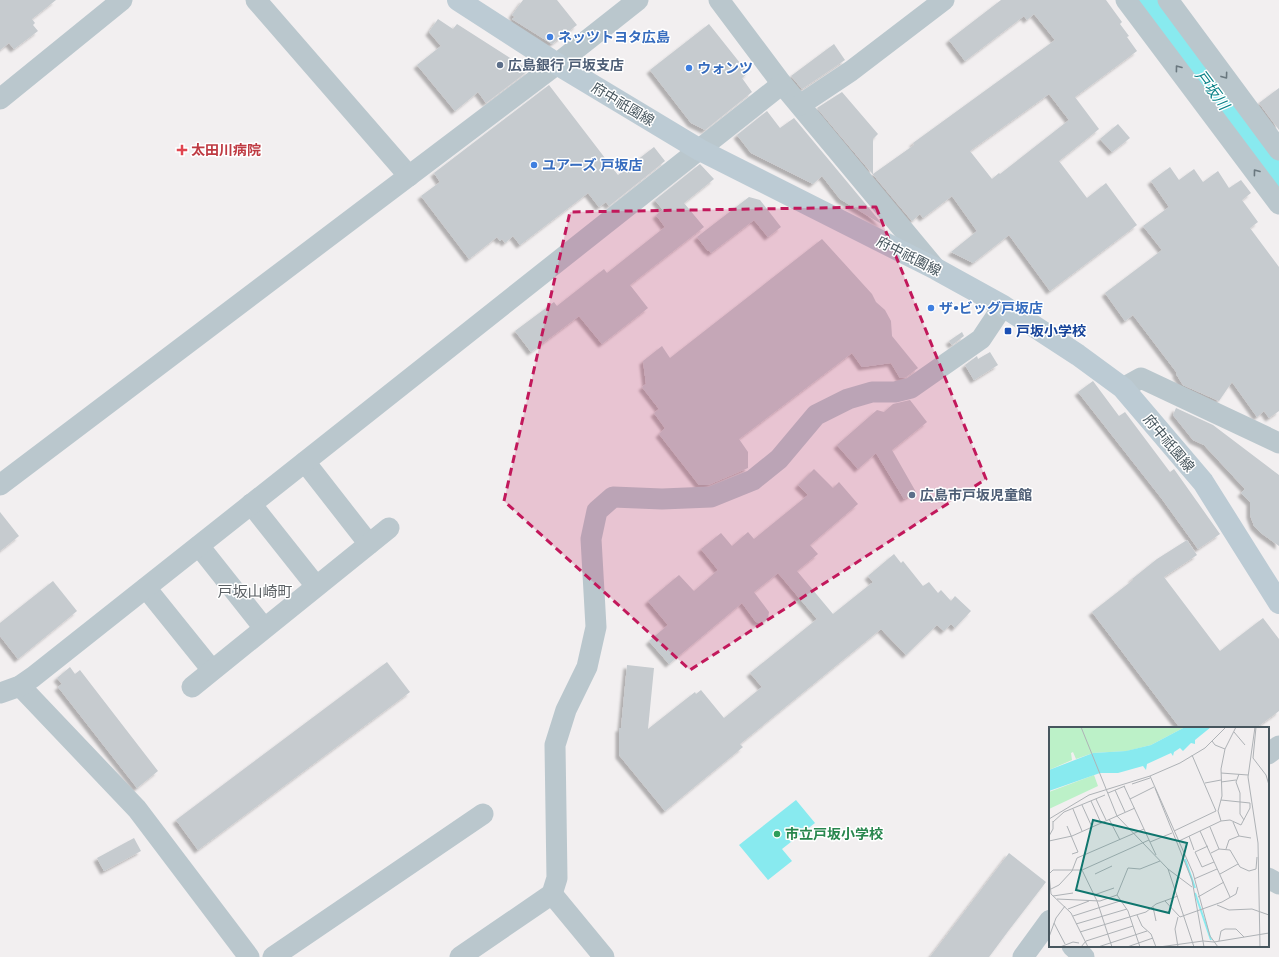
<svg xmlns="http://www.w3.org/2000/svg" width="1279" height="957" font-family="'Work Sans','Noto Sans JP',sans-serif">
	<style>
		.water { fill: #88eaef }
		.lines { fill: none; stroke-linecap: round; stroke-linejoin: round }
		.river { stroke: #88eaef; stroke-width: 35 }
		.building { fill: #c6cbcf; fill-rule: evenodd; filter: url(#shadow) }
		.street { stroke: #bac7cd; stroke-width: 21 }
		.secondary { stroke: #bccbd4; stroke-width: 22 }
		.oneway { stroke: #6a787f }
		.marked { fill: #c2185b; fill-opacity: 0.2; stroke: #c2185b; stroke-width: 3; stroke-dasharray: 8 5; stroke-linejoin: round }
		.shop-dot { fill: #3f7fe0; stroke: #fff; stroke-width: 1.5 }
		.service-dot { fill: #5c6f8a; stroke: #fff; stroke-width: 1.5 }
		.health-dot { fill: #e0444e; stroke: #fff; stroke-width: 1.5 }
		.transit-dot { fill: #1a4fb4; stroke: #fff; stroke-width: 1.5 }
		.leisure-dot { fill: #2e9e5b; stroke: #fff; stroke-width: 1.5 }
		.labels { text-anchor: middle; dominant-baseline: central; stroke-width: 3; stroke-linejoin: round; paint-order: stroke }
		.shop-label { font-size: 14px; font-weight: bold; fill: #366cbe; stroke: #fff; text-anchor: start }
		.service-label { font-size: 14px; font-weight: bold; fill: #4e5e75; stroke: #fff; text-anchor: start }
		.street-label { font-size: 14px; fill: #47565e; stroke: #fff }
		.health-label { font-size: 14px; font-weight: bold; fill: #be3a42; stroke: #fff; text-anchor: start }
		.transit-label { font-size: 14px; font-weight: bold; fill: #164399; stroke: #fff; text-anchor: start }
		.leisure-label { font-size: 14px; font-weight: bold; fill: #27864d; stroke: #fff; text-anchor: start }
		.water-label { font-size: 15px; font-style: italic; fill: #0a8288; stroke: #fff }
		.neighbourhood-label { font-size: 15px; fill: #5c6165; stroke: #fff }
		.inset-river { fill: none; stroke: #88eaef; stroke-width: 2 }
		.inset-road { fill: none; stroke: #aeb2b6; stroke-width: 1 }
		.view { fill: #0f766e; fill-opacity: 0.15; stroke: #0f766e; stroke-width: 2 }
		.inset-edge { fill: none; stroke: #47565e; stroke-width: 2 }
	</style>
	<defs>
		<filter id="shadow"><feDropShadow dx="-3.5" dy="3.5" stdDeviation="1" flood-color="#0004"/></filter>
	</defs>
	<rect width="100%" height="100%" fill="#f2eff0"/>
	<path class="water" d="M796,800L815,823L782,849L792,861L768,880L739,845Z"/>
	<g class="lines">
		<path class="river" d="M1144,0L1279,180"/>
	</g>
	<g class="building">
		<path d="M0,0H56L32,19L35,23L33,25L38,31L14,49L9,43L0,50Z"/>
		<path d="M523,0H557L577,25L552,44L512,19L515,17L512,15Z"/>
		<path d="M1001,0H1106L1122,22L1120,24L1129,36L1127,37L1137,51L1075,97L1099,129L1059,161L1087,198L1106,183L1137,225L1050,291L1009,235L973,263L951,252L977,231L952,196L923,218L920,214L912,221L817,108L842,92L878,134L873,139V174L914,145L913,143L1055,40L1034,14L1027,20L1024,16L965,61L949,40ZM1049,94L1069,120L1000,174L999,173L992,179L970,151Z"/>
		<path d="M438,19L453,29L457,24L529,70L486,103L478,92L455,111L417,65L441,46L429,32Z"/>
		<path d="M709,24L748,73L742,78L752,92L705,130L691,123L650,70Z"/>
		<path d="M834,44L845,60L802,89L791,76Z"/>
		<path d="M549,85L618,175L654,147L665,161L609,206L606,202L599,207L588,193L520,245L513,236L505,243L502,239L500,241L497,237L469,259L421,196L440,182L434,173Z"/>
		<path d="M1279,88V130L1259,103Z"/>
		<path d="M767,111L780,128L794,118L883,225L840,199L822,176L813,184L751,153L737,135Z"/>
		<path d="M1118,124L1130,138L1112,152L1100,139Z"/>
		<path d="M700,164L714,179L684,203L704,227L630,285L648,308L602,344L579,316L531,352L515,331L554,302L557,306L604,269L607,273L665,227L656,215L663,210L655,200Z"/>
		<path d="M1170,167L1179,180L1194,169L1203,182L1218,171L1229,188L1241,180L1251,193L1242,200L1258,222L1250,228L1279,267V411L1269,418L1264,411L1257,417L1232,382L1219,401L1183,385L1176,374L1177,373L1133,315L1125,321L1105,293L1162,250L1143,226L1169,207L1151,181Z"/>
		<path d="M749,197L760,200L781,227L768,237L754,220L711,253L709,250L708,251L697,237Z"/>
		<path d="M822,239L872,294L876,302L885,310L891,321L892,336L918,368L906,377L900,378L891,363L862,367L852,353L739,439L748,452V468L708,485H699L659,434L665,428L654,413L659,409L642,387L646,384L643,361L662,346L670,358Z"/>
		<path d="M962,332L964,336L952,345L949,341Z"/>
		<path d="M990,352L998,365L974,380L965,365L977,356L978,359Z"/>
		<path d="M1093,381L1119,416L1125,412L1170,472L1174,469L1220,534L1198,549L1162,499L1078,392Z"/>
		<path d="M910,400L927,422L892,450L916,492L904,499L876,453L858,469L837,445L877,410L884,412L893,404Z"/>
		<path d="M1176,408L1213,425L1279,475V546L1261,533L1254,526L1250,515V502L1241,493L1245,489L1204,445L1193,440L1173,415Z"/>
		<path d="M814,469L833,488L839,482L858,504L810,545L818,554L797,571L833,614L873,582L868,576L894,554L901,563L903,561L923,586L929,582L938,593L941,590L951,601L955,596L971,611L955,628L951,624L944,631L937,625L906,655L881,629L740,744L743,747L665,811L619,755V728H621L627,665L654,668L648,729L695,692L696,694L701,690L724,718L762,687L750,673L817,619L778,573L754,592L769,612L768,619L762,623L756,622L742,603L669,664L649,641L668,625L648,601L679,575L694,591L718,570L701,549L721,533L732,546L748,532L754,539L808,495L798,485Z"/>
		<path d="M0,512L19,536L0,551Z"/>
		<path d="M1187,540L1197,555L1164,577L1220,651L1263,618L1279,639V711L1256,728H1180L1092,612L1133,580L1132,579L1157,559Z"/>
		<path d="M53,581L77,611L18,659L0,636V623Z"/>
		<path d="M387,662L410,692L198,850L176,820Z"/>
		<path d="M70,667L75,674L80,670L158,771L137,788L58,687L62,684L57,678Z"/>
		<path d="M134,838L141,851L104,871L97,858Z"/>
		<path d="M1009,853L1046,882L1009,930L989,957H930Z"/>
	</g>
	<g class="lines">
		<g class="street">
			<path d="M256,0L409,176"/>
			<path d="M719,0L782,84L936,269"/>
			<path d="M1126,0L1279,204"/>
			<path d="M1168,0L1279,150"/>
			<path d="M0,99L122,0"/>
			<path d="M800,105L851,71L944,0"/>
			<path d="M1123,388L1141,378L1279,443"/>
			<path d="M305,462L369,544"/>
			<path d="M0,485L557,64L638,0"/>
			<path d="M251,504L316,586"/>
			<path d="M199,546L264,628"/>
			<path d="M146,588L212,670"/>
			<path d="M20,686L137,809L249,957"/>
			<path d="M192,687L389,528"/>
			<path d="M0,693L20,686L33,677L782,84"/>
			<path d="M1268,754L1279,746"/>
			<path d="M1268,878L1279,884"/>
			<path d="M552,894L604,957"/>
			<path d="M1072,946L1084,957"/>
			<path d="M273,957L483,814"/>
			<path d="M460,957L552,894L557,878L555,745L566,710L587,667L596,627L591,539L597,511L613,497L662,499L711,497L753,480L779,459L816,415L848,399L872,392H895L911,388L981,339L1003,306"/>
			<path d="M1023,957L1050,920"/>
		</g>
		<path class="secondary" d="M458,0L557,64L700,150L936,269L1003,306L1078,355L1123,388L1203,482L1279,603"/>
	</g>
	<defs><path id="oneway-chevron" d="M-2-3.5L2.5 0L-2 3.5" fill="none" stroke-width="1.6" stroke-linecap="round" stroke-linejoin="round"/></defs>
	<g class="oneway">
		<use href="#oneway-chevron" transform="translate(1178 68) rotate(-127)"/>
		<use href="#oneway-chevron" transform="translate(1225 76) rotate(54)"/>
		<use href="#oneway-chevron" transform="translate(1256 172) rotate(-127)"/>
	</g>
	<path class="marked" d="M876,207L986,479L690,670L504,501L570,212Z"/>
	<g class="shop-dot">
		<circle cx="550" cy="37" r="4"/>
		<circle cx="689" cy="68" r="4"/>
		<circle cx="534" cy="165" r="4"/>
		<circle cx="931" cy="308" r="4"/>
	</g>
	<g class="service-dot">
		<circle cx="500" cy="65" r="4"/>
		<circle cx="912" cy="495" r="4"/>
	</g>
	<path class="health-dot" d="M180 144h4v4h4v4h-4v4h-4v-4h-4v-4h4z"/>
	<rect class="transit-dot" x="1004" y="327" width="8" height="8" rx="2"/>
	<circle class="leisure-dot" cx="777" cy="834" r="4"/>
	<g class="labels">
		<g class="shop-label">
			<text x="558" y="37">ネッツトヨタ広島</text>
			<text x="697" y="68">ウォンツ</text>
			<text x="542" y="165">ユアーズ 戸坂店</text>
			<text x="939" y="308">ザ•ビッグ戸坂店</text>
		</g>
		<g class="service-label">
			<text x="508" y="65">広島銀行 戸坂支店</text>
			<text x="920" y="495">広島市戸坂児童館</text>
		</g>
		<g class="street-label">
			<text transform="translate(623 104) rotate(31)">府中祇園線</text>
			<text transform="translate(909 256) rotate(27)">府中祇園線</text>
			<text transform="translate(1169 443) rotate(50)">府中祇園線</text>
		</g>
		<g class="health-label">
			<text x="191" y="150">太田川病院</text>
		</g>
		<g class="transit-label">
			<text x="1016" y="331">戸坂小学校</text>
		</g>
		<g class="leisure-label">
			<text x="785" y="834">市立戸坂小学校</text>
		</g>
		<g class="water-label">
			<text transform="translate(1212 90) rotate(53)">戸坂川</text>
		</g>
		<g class="neighbourhood-label">
			<text x="255" y="592">戸坂山崎町</text>
		</g>
	</g>
	<g transform="translate(1049 727)">
		<rect width="220" height="220" fill="#f2eff0"/>
		<path d="M0,0H136L102,18L78,24L44,26L27,32L24,25L22,26L23,33L0,43ZM45,48L49,59L0,82V65Z" fill="#bcf1c8"/>
		<path d="M136,0H162L146,13V17L142,16L134,24L131,21L125,25L124,29L122,26L98,37L97,43L94,39L69,46H51L0,64V43L44,26L77,24L102,18Z" fill="#88eaef"/>
		<path class="inset-river" d="M136,132L146,161M146,166L162,213"/>
		<path class="inset-road" d="M32,0L68,89L119,142L145,220M206,0L199,50L209,116L211,220M207,0L204,31L217,48L220,58M185,5L196,18M163,14L166,18L176,22M143,28L167,84M172,46L199,48M190,47L187,55L191,66V87L195,93M101,49L144,146L161,209L169,220M172,55L187,53M156,56L172,53M83,57L101,51M75,59L107,128M106,61L143,153L155,220M66,63L76,85M59,66L76,59M47,72L57,93M81,72L105,60M42,74L52,96M33,78L43,100M24,82L33,104M0,92L40,68L101,49L131,36L156,21L177,0M60,92L71,113M172,94L169,84L173,69L172,42L176,22L187,0M4,95L15,85L56,68M184,95L190,109L202,111M18,99L29,125L23,127M161,100L170,122M125,104L167,84M151,104L181,170M0,109L4,102V94M140,109L145,123M0,114L23,109L86,81M130,114L172,94L181,93L192,98L201,81V76L172,73M101,115L123,106M159,119L146,125L153,140L165,135M177,122L180,113L190,109M162,126L170,122L181,123L191,140L200,144L207,142L208,130M119,142L143,160M33,143L48,174L63,220M0,147L4,143H33L100,113M0,147L2,167L22,186L39,220M46,147L63,139M171,147L189,137M145,152L168,142M0,163L10,158L23,144L28,131L95,102M45,168L65,161M4,169L24,166M149,170L175,155M8,172L51,174L68,168M116,174L131,190L173,175L187,167L189,160M168,178L180,183L203,182L220,188M104,180L107,194M19,182L40,174M88,188L93,199L102,207L107,220M24,189L71,174M5,196L16,217M27,197L78,182M31,205L97,185L107,177L129,169M0,210L7,191L16,179M170,214L172,204L176,202H187L195,210M11,220L24,215L30,216M32,220L37,214L84,199M49,220L98,204M78,220L104,211M91,220L79,184L68,168L79,141L91,142L111,134M110,220L154,214L165,215L220,206M129,220L126,202L129,190"/>
		<path class="view" d="M44,93L138,116L120,186L27,163Z"/>
		<rect width="220" height="220" class="inset-edge"/>
	</g>
</svg>
